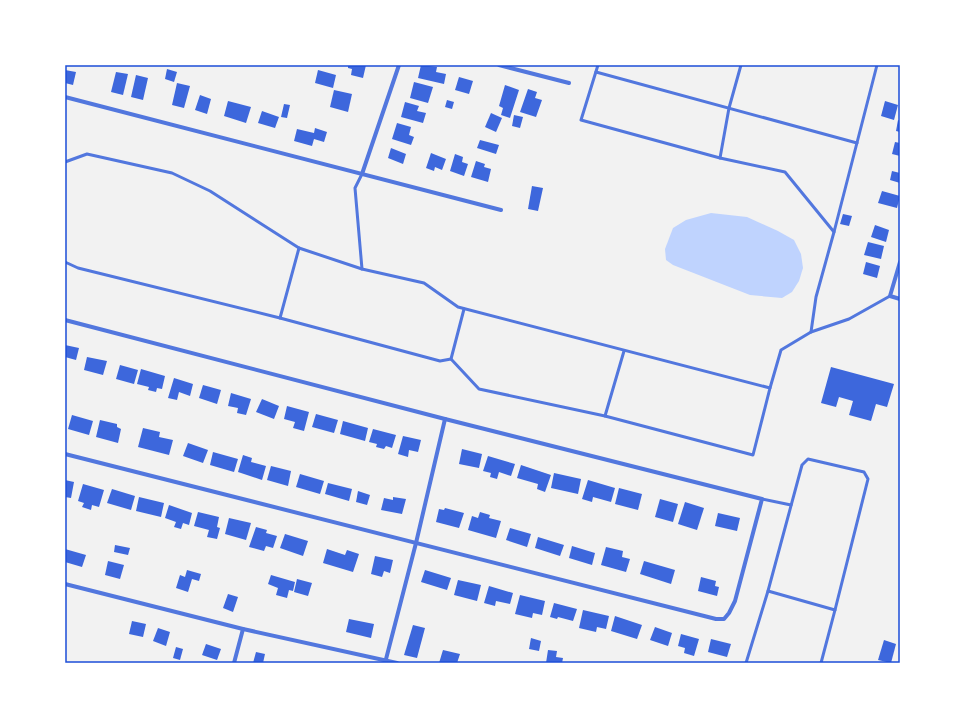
<svg xmlns="http://www.w3.org/2000/svg" width="965" height="728" font-family="Rubik,sans-serif">
	<style>
		.water { fill: #bfd3fe }
		.building { fill: #3d67dc }
		.lines { fill: none; stroke-linecap: round; stroke-linejoin: round }
		.service { stroke: #5277de; stroke-width: 3 }
		.minor { stroke: #5277de; stroke-width: 4 }
		.neatline { fill: none; stroke: #1d4ed8; stroke-width: 1.5 }
	</style>
	<rect width="100%" height="100%" fill="#f2f2f2"/>
	<path class="water" d="M711,213L747,217L778,231L794,240L801,254L803,268L799,281L792,292L782,298L750,295L673,265L666,260L665,249L673,228L686,220Z"/>
	<g class="building">
		<path d="M348,65H366L363,78L351,75L352,69L348,68Z"/>
		<path d="M421,65L437,67L436,72L446,74L444,84L418,78Z"/>
		<path d="M167,69L177,72L174,82L165,79Z"/>
		<path d="M65,70L76,72L73,85L65,83Z"/>
		<path d="M318,70L336,75L333,88L315,83Z"/>
		<path d="M116,72L128,74L123,95L111,92Z"/>
		<path d="M136,75L148,78L143,100L131,97Z"/>
		<path d="M459,77L473,81L469,94L455,90Z"/>
		<path d="M414,82L433,87L428,103L410,98Z"/>
		<path d="M177,83L190,86L184,108L172,105Z"/>
		<path d="M505,85L519,90L510,118L501,115L503,108L499,106Z"/>
		<path d="M528,89L537,92L535,98L542,100L536,117L520,112Z"/>
		<path d="M334,90L352,94L348,112L330,107Z"/>
		<path d="M200,95L211,99L207,114L195,110Z"/>
		<path d="M447,100L454,102L452,109L445,107Z"/>
		<path d="M228,101L251,107L246,123L224,116Z"/>
		<path d="M885,101L898,105L894,120L881,116Z"/>
		<path d="M405,102L419,106L417,111L426,113L423,123L401,117Z"/>
		<path d="M284,104L290,105L287,118L281,117Z"/>
		<path d="M262,111L279,117L275,128L258,123Z"/>
		<path d="M491,113L502,118L496,132L485,127Z"/>
		<path d="M514,115L523,117L520,128L512,126Z"/>
		<path d="M898,120L900,121V132L896,131Z"/>
		<path d="M397,123L411,127L409,135L414,137L411,145L392,139Z"/>
		<path d="M315,128L327,132L324,142L314,139L312,146L294,141L297,129L314,133Z"/>
		<path d="M480,140L499,145L496,154L477,148Z"/>
		<path d="M895,142L900,143V156L892,154Z"/>
		<path d="M391,148L406,154L403,164L388,158Z"/>
		<path d="M431,153L446,159L442,170L435,167L434,171L426,168Z"/>
		<path d="M455,154L463,157L462,162L468,164L464,176L450,171Z"/>
		<path d="M476,161L485,164L484,167L491,169L488,182L471,177Z"/>
		<path d="M892,171L900,173V183L890,180Z"/>
		<path d="M532,186L543,188L538,211L528,209Z"/>
		<path d="M882,191L900,196L897,208L878,203Z"/>
		<path d="M843,214L852,216L849,226L840,224Z"/>
		<path d="M875,225L889,230L886,242L871,237Z"/>
		<path d="M868,242L884,246L881,259L864,255Z"/>
		<path d="M866,262L880,266L877,278L863,274Z"/>
		<path d="M65,345L79,348L76,360L65,357Z"/>
		<path d="M87,357L107,361L103,375L84,370Z"/>
		<path d="M120,365L138,370L134,384L116,379Z"/>
		<path d="M831,367L894,384L887,407L876,404L871,421L849,415L853,401L839,397L836,407L821,403Z"/>
		<path d="M141,369L165,376L162,389L157,388L156,392L148,390L149,387L137,384Z"/>
		<path d="M174,378L193,384L190,396L179,392L177,400L168,398Z"/>
		<path d="M203,385L221,390L217,404L199,398Z"/>
		<path d="M231,393L251,399L246,415L237,413L238,408L228,406Z"/>
		<path d="M262,399L279,406L274,419L256,412Z"/>
		<path d="M287,406L309,412L304,431L293,428L295,422L284,419Z"/>
		<path d="M316,414L338,420L334,433L312,427Z"/>
		<path d="M72,415L93,421L89,435L68,429Z"/>
		<path d="M100,420L117,424V427L121,429L118,443L96,437Z"/>
		<path d="M343,421L368,428L365,441L340,434Z"/>
		<path d="M143,428L160,432L159,437L173,440L169,455L138,447Z"/>
		<path d="M373,429L396,435L392,448L386,446L384,449L376,447L377,444L369,442Z"/>
		<path d="M403,436L421,440L418,452L409,450L408,457L398,454Z"/>
		<path d="M188,443L208,450L203,463L183,456Z"/>
		<path d="M462,449L482,454L479,468L459,464Z"/>
		<path d="M213,452L238,459L234,472L210,465Z"/>
		<path d="M243,455L252,458L251,462L266,466L262,480L238,472Z"/>
		<path d="M488,456L515,464L511,476L499,472L497,479L490,477L491,473L483,471Z"/>
		<path d="M521,465L551,475L545,492L537,489L538,484L517,478Z"/>
		<path d="M271,466L291,471L288,486L267,480Z"/>
		<path d="M554,473L581,479L578,494L551,488Z"/>
		<path d="M300,474L324,481L320,494L296,487Z"/>
		<path d="M65,480L74,482L71,498L65,497Z"/>
		<path d="M588,480L615,488L611,502L593,497L592,502L582,499Z"/>
		<path d="M328,483L352,489L349,501L325,494Z"/>
		<path d="M83,484L104,490L99,507L92,505L91,510L82,507L84,503L78,501Z"/>
		<path d="M619,488L642,494L638,510L615,504Z"/>
		<path d="M112,489L135,496L131,510L107,503Z"/>
		<path d="M358,491L370,495L367,505L356,502Z"/>
		<path d="M139,497L164,503L161,517L136,511Z"/>
		<path d="M393,497L406,499L402,514L381,510L384,498L393,500Z"/>
		<path d="M660,499L678,504L673,522L655,517Z"/>
		<path d="M685,502L704,508L697,530L678,524Z"/>
		<path d="M169,505L192,513L189,525L183,523L181,529L174,527L176,522L165,518Z"/>
		<path d="M445,508L464,513L459,528L436,522L439,509L444,510Z"/>
		<path d="M198,512L219,517L217,527L220,528L217,539L207,537L209,530L194,526Z"/>
		<path d="M480,512L490,515L489,518L501,521L496,538L468,530L472,516L478,518Z"/>
		<path d="M718,513L740,518L737,531L715,526Z"/>
		<path d="M229,518L251,523L246,540L225,534Z"/>
		<path d="M256,527L267,530L266,533L277,536L273,548L266,546L264,551L249,547Z"/>
		<path d="M510,528L531,534L527,547L506,540Z"/>
		<path d="M285,534L308,541L303,556L280,548Z"/>
		<path d="M538,537L564,545L560,556L535,548Z"/>
		<path d="M115,545L130,548L128,555L114,552Z"/>
		<path d="M572,546L595,553L592,565L569,558Z"/>
		<path d="M606,547L623,551L622,557L630,559L626,572L601,565Z"/>
		<path d="M65,549L86,555L82,567L65,562Z"/>
		<path d="M327,549L345,555L347,550L359,554L353,572L323,563Z"/>
		<path d="M375,556L393,560L390,573L384,571L382,577L371,574Z"/>
		<path d="M108,561L124,565L120,579L105,575Z"/>
		<path d="M644,561L675,570L671,584L640,574Z"/>
		<path d="M187,570L201,574L199,581L192,579L188,592L176,588L180,575L185,577Z"/>
		<path d="M425,570L451,578L447,590L421,582Z"/>
		<path d="M271,575L295,582L293,591L289,590L287,598L276,595L278,588L268,584Z"/>
		<path d="M701,577L716,581L715,586L719,587L717,596L698,591Z"/>
		<path d="M297,579L312,583L308,596L294,592Z"/>
		<path d="M458,580L481,585L477,601L454,595Z"/>
		<path d="M489,586L513,593L510,604L496,601L495,606L484,603Z"/>
		<path d="M228,594L238,597L233,612L223,608Z"/>
		<path d="M520,595L545,601L542,615L533,613L532,618L515,614Z"/>
		<path d="M554,603L577,609L573,621L558,617L557,619L550,617Z"/>
		<path d="M583,610L609,616L606,629L597,627L596,632L579,628Z"/>
		<path d="M615,616L642,625L637,639L611,631Z"/>
		<path d="M349,619L374,624L371,638L346,632Z"/>
		<path d="M132,621L146,624L143,637L129,634Z"/>
		<path d="M413,625L425,628L417,658L404,655Z"/>
		<path d="M655,627L672,633L668,646L650,640Z"/>
		<path d="M158,628L170,632L166,646L153,641Z"/>
		<path d="M681,634L699,639L694,656L684,653L685,648L678,646Z"/>
		<path d="M531,638L541,641L539,651L529,649Z"/>
		<path d="M711,639L731,644L727,657L708,652Z"/>
		<path d="M884,640L896,644L891,663L878,660Z"/>
		<path d="M206,644L221,649L217,660L202,655Z"/>
		<path d="M176,647L183,649L180,660L173,658Z"/>
		<path d="M443,650L460,654L457,663H439Z"/>
		<path d="M548,650L557,651L556,657L563,658L562,663H546Z"/>
		<path d="M256,652L265,654L263,663H253Z"/>
	</g>
	<g class="lines">
		<g class="service">
			<path d="M598,65L581,120L720,158L785,172L834,232L877,65"/>
			<path d="M596,72L857,143"/>
			<path d="M720,158L729,108L741,65"/>
			<path d="M65,162L87,154L172,173L210,191L299,248L362,269L424,283L458,307L770,388L753,455L605,416L479,389L451,359L440,361L280,318L78,268L65,262"/>
			<path d="M362,174L355,188L362,269"/>
			<path d="M280,318L299,248"/>
			<path d="M811,332L816,297L834,232"/>
			<path d="M451,359L464,309"/>
			<path d="M770,388L781,350L811,332L849,319L890,296"/>
			<path d="M605,416L624,351"/>
			<path d="M762,499L791,505"/>
			<path d="M768,591L835,610"/>
			<path d="M746,663L768,591L802,465L808,459L864,472L868,479L835,610L821,663"/>
		</g>
		<g class="minor">
			<path d="M499,65L569,83"/>
			<path d="M65,97L501,210"/>
			<path d="M362,174L399,65"/>
			<path d="M900,262L890,296L900,299"/>
			<path d="M65,320L445,419L762,499L735,601L729,613L724,619H716L65,454"/>
			<path d="M65,584L243,629L397,663"/>
			<path d="M234,663L243,629"/>
			<path d="M385,663L416,543L445,419"/>
		</g>
	</g>
	<rect width="965" height="728" fill="none" stroke="#ffffff" stroke-width="132"/>
	<rect x="66" y="66" width="833" height="596" class="neatline"/>
</svg>
